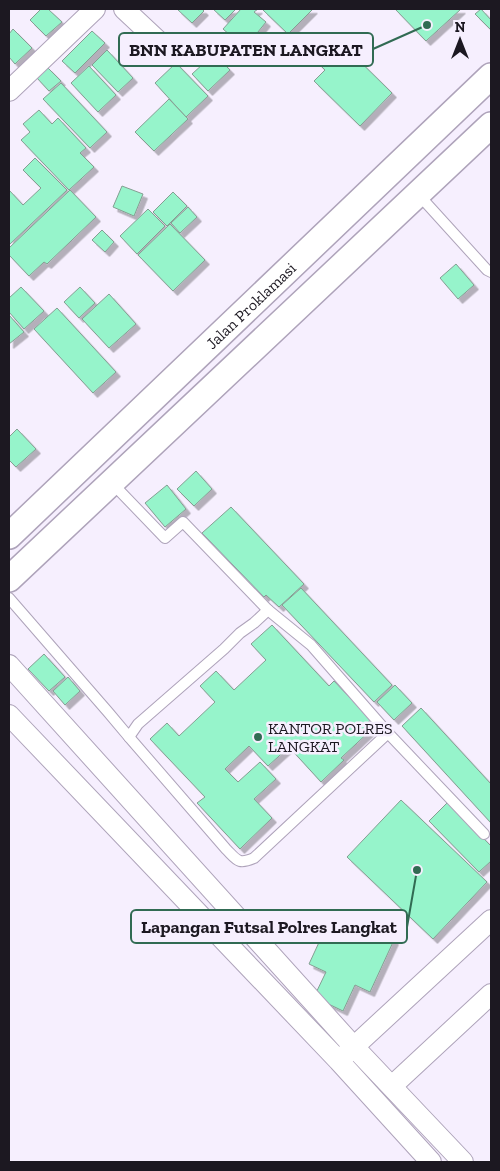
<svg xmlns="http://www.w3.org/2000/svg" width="500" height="1171" font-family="'Zilla Slab',serif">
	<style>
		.building { fill: #96f4cb; stroke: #849e92; filter: url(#shadow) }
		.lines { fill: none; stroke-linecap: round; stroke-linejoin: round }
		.service-casing { stroke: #aea3ba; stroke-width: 12 }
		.minor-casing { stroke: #aea3ba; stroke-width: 22 }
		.tertiary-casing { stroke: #aea3ba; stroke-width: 28 }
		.service { stroke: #fff; stroke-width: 10 }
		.minor { stroke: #fff; stroke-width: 20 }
		.tertiary { stroke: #fff; stroke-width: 25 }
		.poi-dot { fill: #316b53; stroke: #f6effe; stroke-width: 2 }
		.labels { text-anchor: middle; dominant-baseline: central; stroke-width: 5; stroke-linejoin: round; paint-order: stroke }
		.street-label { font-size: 16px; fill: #1c1821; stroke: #f6effe }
		.poi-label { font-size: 16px; fill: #1c1821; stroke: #f6effe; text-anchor: start }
		.leader { fill: none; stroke: #316b53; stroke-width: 2 }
		.callout-dot { fill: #316b53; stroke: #f6effe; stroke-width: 2 }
		.callout { fill: #f6effe; stroke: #316b53; stroke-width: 2 }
		.callout-label { font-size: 18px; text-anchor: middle; font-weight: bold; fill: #1c1821 }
	</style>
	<defs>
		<filter id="shadow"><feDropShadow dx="4.5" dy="4.5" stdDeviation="0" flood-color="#0004"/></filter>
	</defs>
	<rect width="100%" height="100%" fill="#f6effe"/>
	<g class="building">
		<path d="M41,9H48L62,22L46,36L30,20Z"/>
		<path d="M177,9H202L204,11L192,23Z"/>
		<path d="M213,9H236L225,20Z"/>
		<path d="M241,9H258L254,12L266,22L245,48L223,29Z"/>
		<path d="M264,9H313L288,34L263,10Z"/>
		<path d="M395,9H461L426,41Z"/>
		<path d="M481,9L491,20V30L475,14Z"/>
		<path d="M13,29L32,48L15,64L9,57V34Z"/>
		<path d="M92,31L105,43L75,73L62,61Z"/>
		<path d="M331,33L392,93L360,126L314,81L325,70L309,54Z"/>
		<path d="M107,50L133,78L118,92L92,65Z"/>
		<path d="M214,54L230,70L208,91L192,74Z"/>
		<path d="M176,63L208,96L186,117L155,83Z"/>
		<path d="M89,66L116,95L98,112L71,83Z"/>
		<path d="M47,67L61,81L49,91L36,77Z"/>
		<path d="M61,83L107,132L90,148L43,99Z"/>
		<path d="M169,99L188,119L154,151L135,132Z"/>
		<path d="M39,110L52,124L58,118L86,148L80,153L94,167L69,190L21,140L30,132L23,124Z"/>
		<path d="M35,158L67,190L9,245V190L23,205L41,188L23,170Z"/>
		<path d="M122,186L143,194L134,216L113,207Z"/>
		<path d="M70,190L96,217L47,264L44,262L29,276L9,255V248Z"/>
		<path d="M173,192L187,206L167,226L153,212Z"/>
		<path d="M188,207L197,217L180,233L171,223Z"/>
		<path d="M148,209L165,226L137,254L120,236Z"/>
		<path d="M170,224L205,260L173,291L138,255Z"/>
		<path d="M102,230L114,242L105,252L92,240Z"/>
		<path d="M456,264L474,285L458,299L440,278Z"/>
		<path d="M21,287L44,311L24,329L9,312V298Z"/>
		<path d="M80,287L95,303L79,318L64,302Z"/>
		<path d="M109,294L136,324L109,348L82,319Z"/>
		<path d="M57,308L116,372L93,393L34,329Z"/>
		<path d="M9,315L24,332L9,344Z"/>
		<path d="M17,429L36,449L16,467L9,460V437Z"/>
		<path d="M196,471L212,489L194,506L177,489Z"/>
		<path d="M167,485L186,509L165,527L145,503Z"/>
		<path d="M231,507L304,584L279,607L266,595L264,597L202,533Z"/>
		<path d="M301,588L392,685L374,702L282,605Z"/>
		<path d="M272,625L329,686L334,681L371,720L367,723L372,729L341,758L344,760L321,782L289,747L268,766L249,746L225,769L238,782L260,762L276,779L254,799L272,818L240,849L197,803L205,797L150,739L167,723L179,736L215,702L200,686L216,671L234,690L266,660L251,644Z"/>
		<path d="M44,654L65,677L49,691L28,669Z"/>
		<path d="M68,677L80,691L65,705L53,691Z"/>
		<path d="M395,685L412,703L394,720L377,702Z"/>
		<path d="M421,708L491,784V823L402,726Z"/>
		<path d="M401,800L487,882L433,939L347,857Z"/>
		<path d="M448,802L491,846V861L479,872L429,821Z"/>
		<path d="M333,912L394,940L370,992L355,985L343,1011L314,997L326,972L309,964Z"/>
	</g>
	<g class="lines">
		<g class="service-casing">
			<g id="service">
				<path d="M418,194L487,270L491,272"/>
				<path d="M112,483L165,538L183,522L268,610"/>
				<path d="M9,598L108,712L129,737L138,724L224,649L240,633L254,623L268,610L311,645L388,733L484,834"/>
				<path d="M129,737L226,849C237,860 238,865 254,858L388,733"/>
			</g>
		</g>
		<g class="minor-casing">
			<g id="minor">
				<path d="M124,9L171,53"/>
				<path d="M9,91L95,9"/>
				<path d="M9,665L354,1047L463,1162"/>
				<path d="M9,715L339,1061L431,1162"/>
				<path d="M344,1056L491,920"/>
				<path d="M392,1086L491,994"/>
			</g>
		</g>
		<g class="tertiary-casing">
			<g id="tertiary">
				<path id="s1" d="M9,536L491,76"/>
				<path d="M9,579L491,125"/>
			</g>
		</g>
		<use href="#service" class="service"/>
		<use href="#minor" class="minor"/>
		<use href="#tertiary" class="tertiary"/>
	</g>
	<circle class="poi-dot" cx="258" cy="737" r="5"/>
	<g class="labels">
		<g class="street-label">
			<text stroke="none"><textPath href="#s1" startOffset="334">Jalan Proklamasi</textPath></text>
		</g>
		<g class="poi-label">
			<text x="268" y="728">KANTOR POLRES<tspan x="268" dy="18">LANGKAT</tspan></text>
		</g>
	</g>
	<path class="leader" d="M427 25L373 49M417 870L407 927"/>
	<g class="callout-dot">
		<circle cx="427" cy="25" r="5"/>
		<circle cx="417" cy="870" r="5"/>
	</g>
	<g class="callout">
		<rect x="119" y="33" width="254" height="33" rx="5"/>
		<rect x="131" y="910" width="276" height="33" rx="5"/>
	</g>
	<g class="callout-label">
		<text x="246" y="56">BNN KABUPATEN LANGKAT</text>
		<text x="269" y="933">Lapangan Futsal Polres Langkat</text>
	</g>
	<rect width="500" height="1171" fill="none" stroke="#1c1821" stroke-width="20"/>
	<g transform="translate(460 40)" stroke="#f6effe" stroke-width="4" paint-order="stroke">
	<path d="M0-4L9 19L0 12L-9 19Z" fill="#1c1821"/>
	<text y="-8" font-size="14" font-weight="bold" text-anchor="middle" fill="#1c1821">N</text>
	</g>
</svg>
